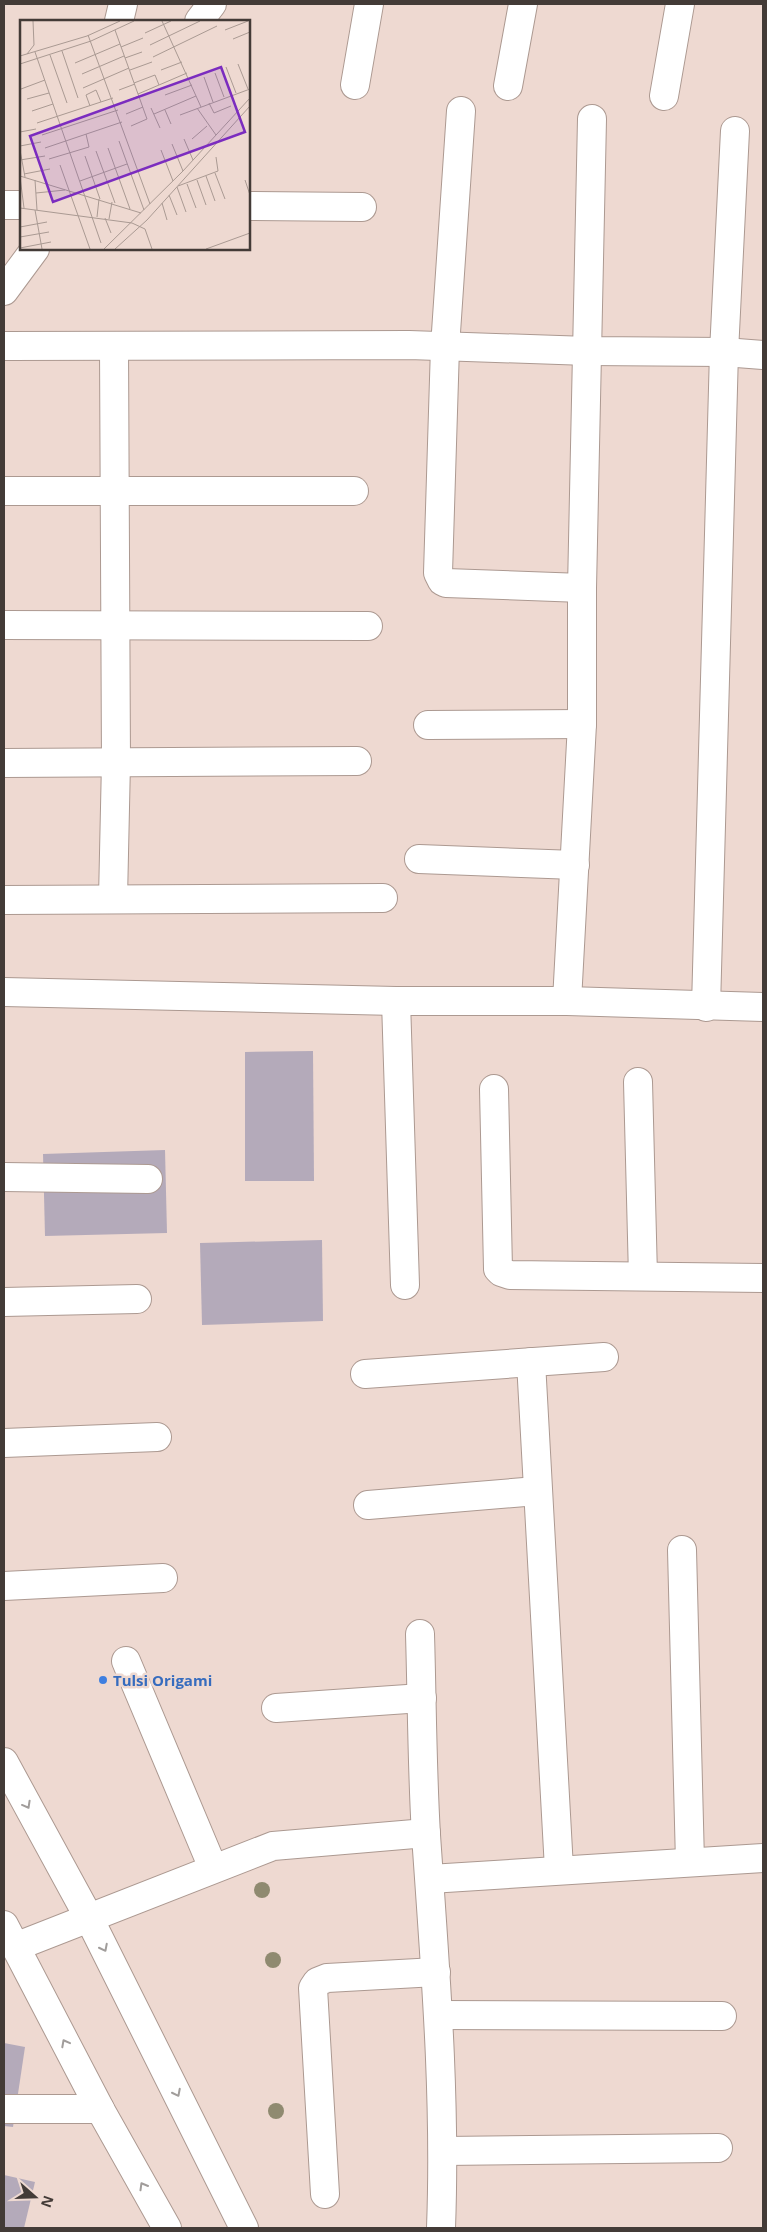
<svg xmlns="http://www.w3.org/2000/svg" width="767" height="2232" font-family="'Open Sans',sans-serif">
	<style>
		.building { fill: #b4aaba }
		.lines { fill: none; stroke-linecap: round; stroke-linejoin: round }
		.minor-casing { stroke: #ac9991; stroke-width: 30 }
		.minor { stroke: #fff; stroke-width: 28 }
		.tree { fill: #8f8a70 }
		.oneway { stroke: #a19d9b }
		.shop-dot { fill: #3f7fe0; stroke: #eed9d1; stroke-width: 2 }
		.labels { text-anchor: middle; dominant-baseline: central; stroke-width: 5; stroke-linejoin: round; paint-order: stroke }
		.shop-label { font-size: 15px; font-weight: bold; fill: #366cbe; stroke: #eed9d1; text-anchor: start }
		.inset-road { fill: none; stroke: #aa9a93; stroke-width: 1 }
		.view { fill: #7b2cbf; fill-opacity: 0.15; stroke: #7b2cbf; stroke-width: 2.5 }
		.inset-edge { fill: none; stroke: #433b37; stroke-width: 2.5 }
	</style>
	<rect width="100%" height="100%" fill="#eed9d1"/>
	<g class="building">
		<path d="M313,1051L314,1181H245V1052Z"/>
		<path d="M165,1150L167,1233L45,1236L43,1154Z"/>
		<path d="M322,1240L323,1321L202,1325L200,1243Z"/>
		<path d="M4,2043L25,2047L13,2127L4,2126Z"/>
		<path d="M4,2175L35,2182L24,2228H4Z"/>
	</g>
	<g class="lines">
		<g class="minor-casing">
			<g id="minor">
				<path d="M119,21L123,4"/>
				<path d="M199,21L212,4"/>
				<path d="M355,85L369,4"/>
				<path d="M508,86L523,4"/>
				<path d="M664,96L680,4"/>
				<path d="M461,111L445,347L438,573L442,581L446,583L582,588"/>
				<path d="M4,205H21"/>
				<path d="M249,206L362,207"/>
				<path d="M4,291L35,249"/>
				<path d="M4,346L409,345L588,351L724,352L763,355"/>
				<path d="M4,491H354"/>
				<path d="M4,625L368,626"/>
				<path d="M428,725L582,724"/>
				<path d="M4,763L357,761"/>
				<path d="M419,859L575,865"/>
				<path d="M113,899L116,762L114,347"/>
				<path d="M4,900L383,898"/>
				<path d="M4,992L396,1001H567L763,1007"/>
				<path d="M396,1001L405,1285"/>
				<path d="M567,1001L582,724V588L592,119"/>
				<path d="M706,1007L724,352L735,131"/>
				<path d="M638,1082L643,1276"/>
				<path d="M494,1089L498,1269L501,1272L510,1275L763,1278"/>
				<path d="M4,1177L148,1179"/>
				<path d="M4,1302L137,1299"/>
				<path d="M531,1362L559,1869"/>
				<path d="M365,1374L604,1357"/>
				<path d="M4,1443L157,1437"/>
				<path d="M368,1505L537,1491"/>
				<path d="M682,1550L690,1862"/>
				<path d="M4,1586L163,1578"/>
				<path d="M420,1634C422,1701 422,1768 426,1835C435,1966 446,2096 441,2228"/>
				<path d="M126,1661L213,1868"/>
				<path d="M276,1708L422,1698"/>
				<path d="M4,1762L89,1918L244,2228"/>
				<path d="M430,1879L763,1858"/>
				<path d="M4,1925L100,2109L167,2228"/>
				<path d="M15,1947L273,1846L426,1833"/>
				<path d="M439,2015L722,2016"/>
				<path d="M4,2109H100"/>
				<path d="M444,2151L718,2148"/>
				<path d="M325,2194L313,1988L317,1982L327,1978L436,1972"/>
			</g>
		</g>
		<use href="#minor" class="minor"/>
	</g>
	<g class="tree">
		<circle cx="262" cy="1890" r="8"/>
		<circle cx="273" cy="1960" r="8"/>
		<circle cx="276" cy="2111" r="8"/>
	</g>
	<defs><path id="oneway-chevron" d="M-2-3.5L2.5 0L-2 3.5" fill="none" stroke-width="1.6" stroke-linecap="round" stroke-linejoin="round" transform="scale(1.25)"/></defs>
	<g class="oneway">
		<use href="#oneway-chevron" transform="translate(27 1805) rotate(61)"/>
		<use href="#oneway-chevron" transform="translate(104 1948) rotate(63)"/>
		<use href="#oneway-chevron" transform="translate(65 2043) rotate(-118)"/>
		<use href="#oneway-chevron" transform="translate(177 2093) rotate(63)"/>
		<use href="#oneway-chevron" transform="translate(143 2186) rotate(-120)"/>
	</g>
	<circle class="shop-dot" cx="103" cy="1680" r="5"/>
	<g class="labels">
		<g class="shop-label">
			<text x="113" y="1680">Tulsi Origami</text>
		</g>
	</g>
	<g transform="translate(20 20)">
		<rect width="230" height="230" fill="#eed9d1"/>
		<path class="inset-road" d="M142,1L181,87M95,10L127,99L111,106M205,10L228,1M125,13L151,1M68,15L130,184M213,19L230,12M130,25L180,1M101,27L123,18M42,31L58,78M15,32L81,223M7,34L14,25L13,1M30,35L47,83M0,36L67,16L100,1M133,37L197,6M105,38L122,32M55,43L100,24M0,44L71,21L114,1M218,44L228,69M206,47L216,73M110,50L132,42M141,50L162,42M195,53L204,77M62,54L104,36M184,57L193,82M114,63L135,55L139,65M63,68L109,48M1,69L25,60M99,70L115,64M118,74L167,53M145,75L172,65M7,79L29,73M189,83L194,93L211,86M96,85L119,76M70,86L66,75L76,70L81,82M131,88L140,108M177,88L196,115M145,90L151,104M12,91L33,84M106,94L123,87M134,94L176,76M160,95L230,69M17,103L93,78M0,112L16,109M22,115L98,90M164,119L173,140M172,119L187,106M99,121L124,190M152,124L163,151M0,126L21,122M25,128L102,102M88,128L110,189M0,130L5,157M141,130L153,161M76,131L95,183M65,136L80,179M29,139L69,127L66,114M0,140L25,136M40,145L70,229M195,153L205,179M4,154L30,149M0,156L121,193M186,156L195,181M0,157L4,188M15,160L17,190M177,160L186,185M225,160L230,175M60,161L107,144M167,164L176,188M158,166L198,151L196,137M157,167L166,192M16,173L45,170M149,175L157,195M142,183L147,200M0,188L112,203L125,209L132,229M15,190L22,229M77,197L79,179M85,198L91,213M89,199L92,182M0,207L27,202M0,217L29,212M0,228L31,222M84,229L163,151L230,78M95,229L127,200L230,86M186,229L230,213"/>
		<path class="view" d="M201,47L225,112L33,182L10,116Z"/>
		<rect width="230" height="230" class="inset-edge"/>
	</g>
	<rect width="767" height="2232" fill="none" stroke="#433b37" stroke-width="10"/>
	<g transform="translate(35 2197) rotate(110)" stroke="#eed9d1" stroke-width="4" paint-order="stroke">
	<path d="M0-4L9 19L0 12L-9 19Z" fill="#433b37"/>
	<text y="-8" font-size="14" font-weight="bold" text-anchor="middle" fill="#433b37">N</text>
	</g>
</svg>
